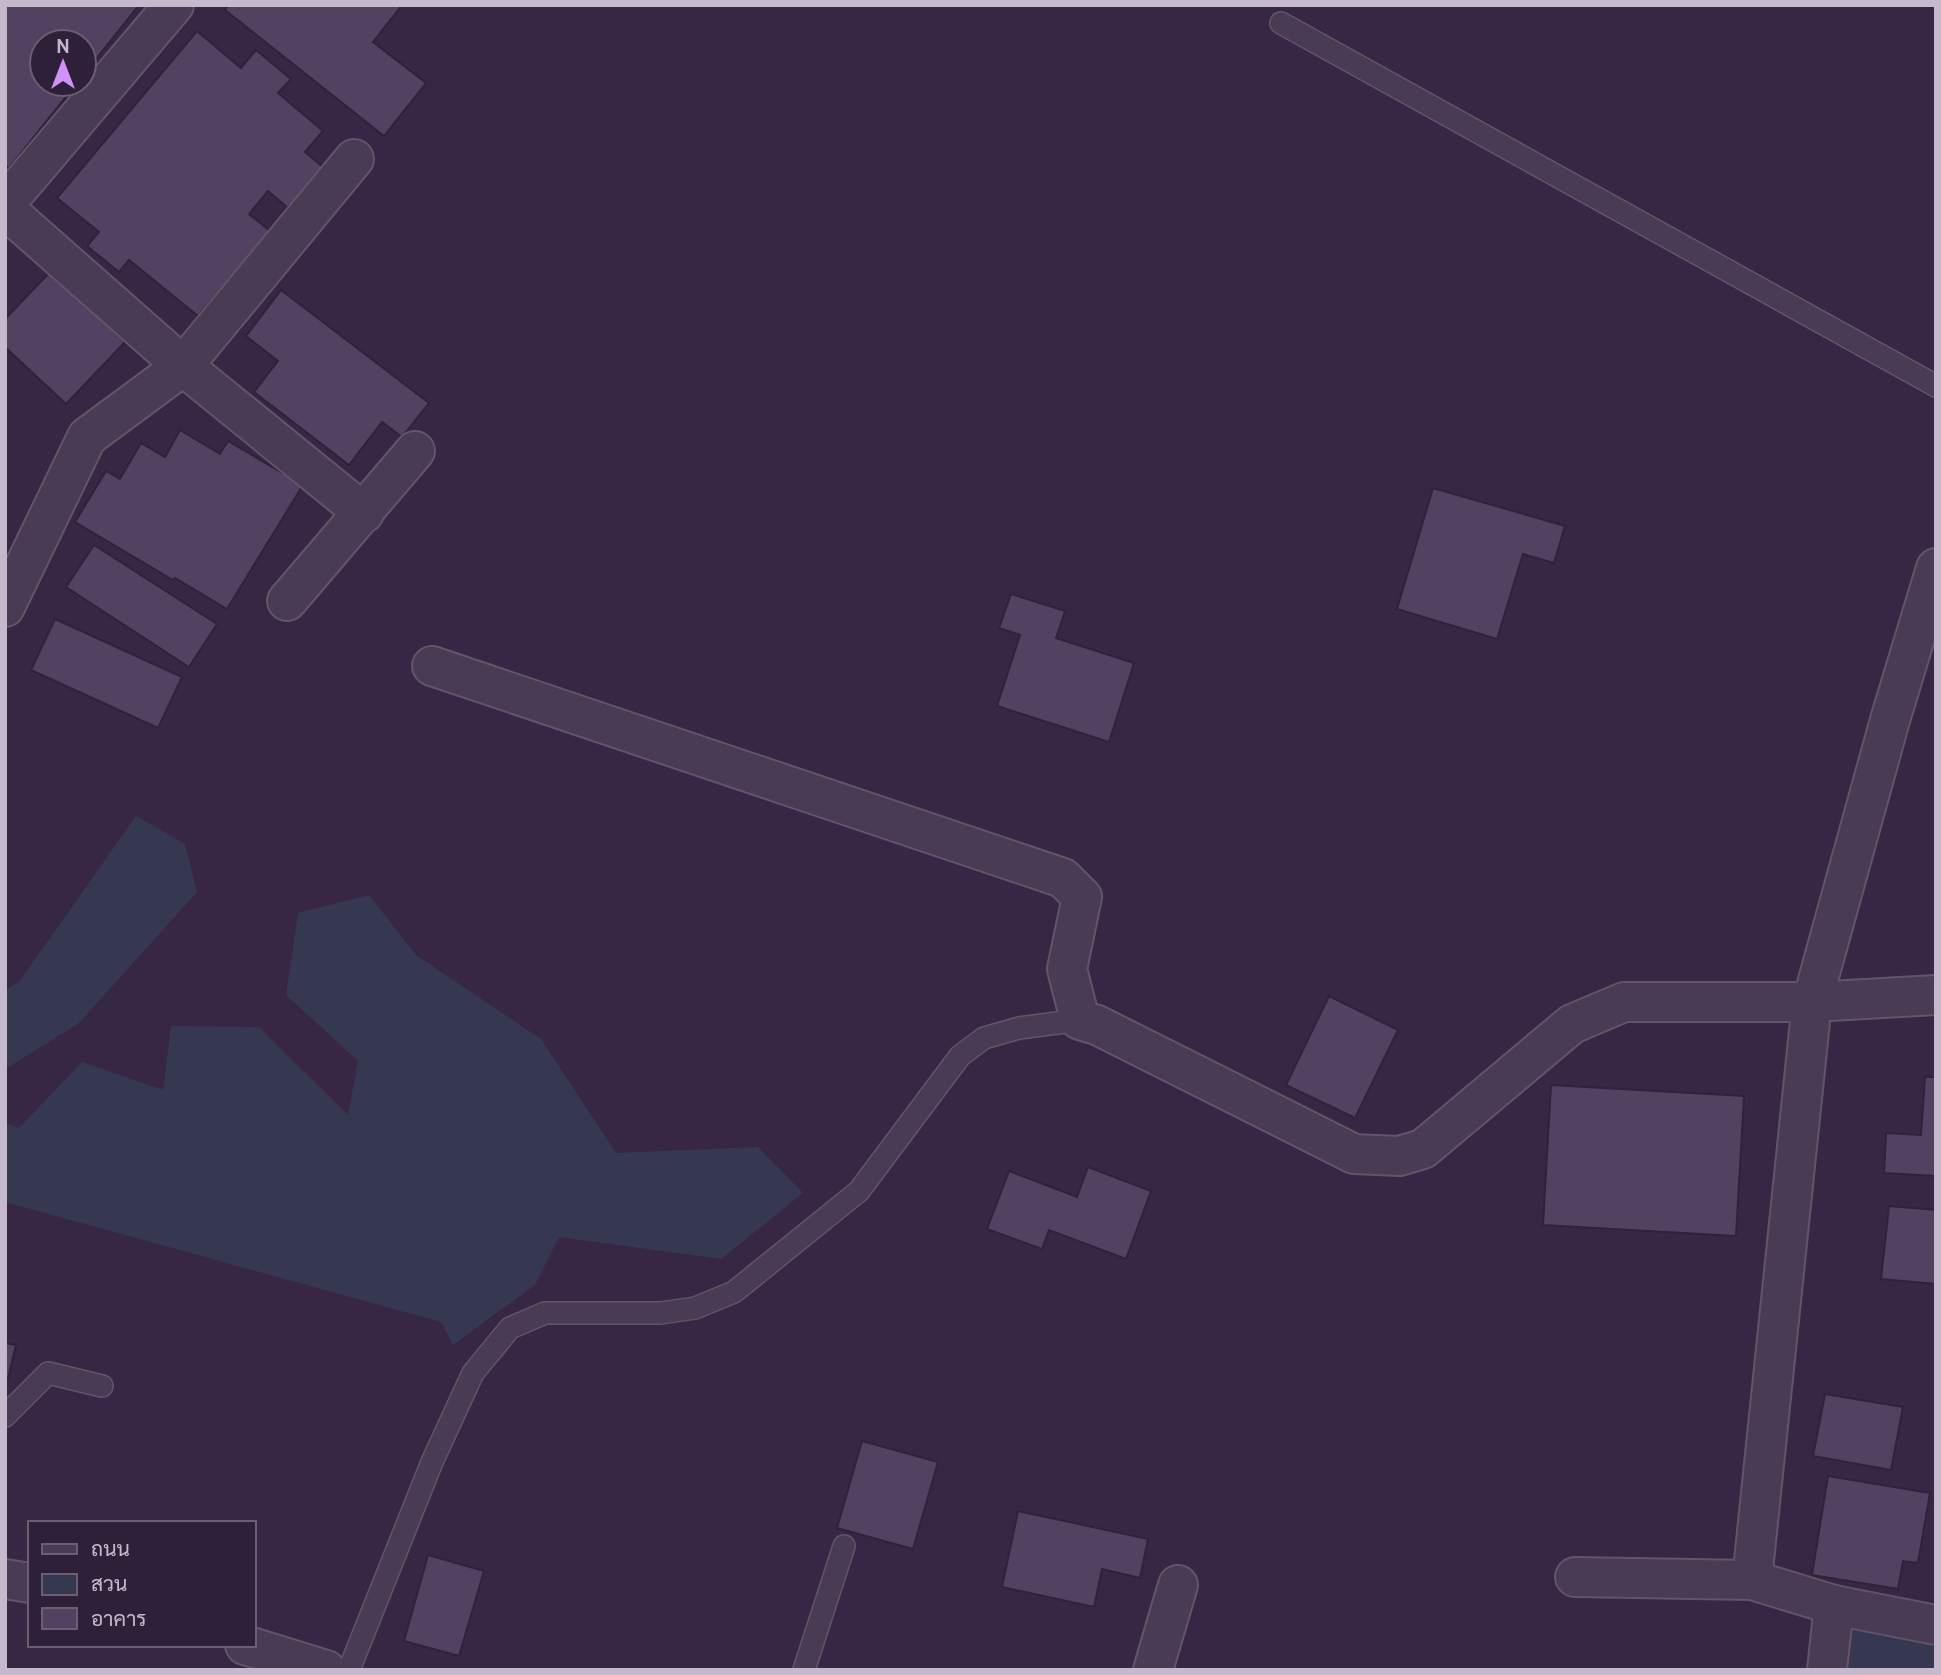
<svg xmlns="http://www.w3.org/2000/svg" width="1941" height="1675" font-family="Cabin,Sarabun,sans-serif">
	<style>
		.green { fill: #363851 }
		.building { fill: #534161; stroke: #30223b; stroke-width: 2 }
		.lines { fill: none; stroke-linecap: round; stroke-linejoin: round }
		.lane-casing { stroke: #61546b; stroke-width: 24 }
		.street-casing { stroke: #61546b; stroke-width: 42 }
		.lane { stroke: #493b53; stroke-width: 21 }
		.street { stroke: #493b53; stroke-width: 38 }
	</style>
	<rect width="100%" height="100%" fill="#372744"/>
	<g class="green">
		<path d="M136,816L185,844L197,892L78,1024L5,1069V990L19,982Z"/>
		<path d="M369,895L416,955L541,1039L616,1153L758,1147L803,1193L721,1259L559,1237L535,1285L453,1345L441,1322L5,1202V1123L19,1128L82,1062L163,1090L171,1026L259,1027L348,1115L358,1061L286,995L298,913Z"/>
		<path d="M1852,1627L1936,1644V1670H1848Z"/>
	</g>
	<g class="building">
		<path d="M5,5H139L84,74V42H42V84H76L9,168L5,166Z"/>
		<path d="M229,5H402L373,42L426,83L384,136L225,10Z"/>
		<path d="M197,31L241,68L256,50L291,79L278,93L323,131L305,152L323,167L288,208L268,191L249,214L270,231L198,316L129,260L119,272L87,246L99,232L57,198Z"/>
		<path d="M50,272L125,342L66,404L5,347V319Z"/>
		<path d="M281,290L429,403L402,437L382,422L349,465L254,392L278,361L246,336Z"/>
		<path d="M180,430L220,454L228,441L303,485L227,609L175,578L173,580L75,522L106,471L120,479L141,443L165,457Z"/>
		<path d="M1433,488L1565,526L1554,563L1523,554L1497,639L1397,609Z"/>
		<path d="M94,545L217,624L189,667L66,587Z"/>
		<path d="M1011,594L1065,611L1056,638L1134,663L1109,742L997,706L1020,635L999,628Z"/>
		<path d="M55,619L182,677L158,728L31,670Z"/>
		<path d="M1329,996L1398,1030L1355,1118L1286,1085Z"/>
		<path d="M1925,1077H1936V1176L1884,1173L1886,1133L1921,1135Z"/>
		<path d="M1551,1085L1744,1096L1736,1236L1543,1225Z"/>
		<path d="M1088,1167L1151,1191L1126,1259L1049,1230L1042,1249L987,1229L1009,1171L1077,1197Z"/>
		<path d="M1889,1206L1936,1210V1284L1881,1279Z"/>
		<path d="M5,1343L16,1345L8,1378H5Z"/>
		<path d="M1825,1394L1903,1407L1891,1470L1813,1456Z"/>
		<path d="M862,1441L938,1462L913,1549L837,1528Z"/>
		<path d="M1828,1476L1930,1493L1918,1563L1903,1561L1898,1589L1812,1575Z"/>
		<path d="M1018,1511L1148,1539L1140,1578L1102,1569L1094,1607L1002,1587Z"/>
		<path d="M428,1555L484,1571L459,1656L404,1641Z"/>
	</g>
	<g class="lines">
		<g class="lane-casing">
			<g id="lane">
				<path d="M1281,23L1936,386"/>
				<path d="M5,1416L48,1373L102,1386"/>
				<path d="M349,1670L432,1462L473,1373L510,1328L545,1313H661L695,1308L734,1292L859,1191L960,1056L984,1038L1019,1028L1080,1020"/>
				<path d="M804,1670L844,1546"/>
			</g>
		</g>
		<g class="street-casing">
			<g id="street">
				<path d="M5,204L174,5"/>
				<path d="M5,209L183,366L364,513"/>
				<path d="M287,601L415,451"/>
				<path d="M5,607L87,437L183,366L354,159"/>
				<path d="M432,666L1063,878L1082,897L1067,969L1080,1020L1097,1025L1354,1154L1399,1156L1423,1149L1572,1024L1624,1002H1812L1936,995"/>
				<path d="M1575,1577L1752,1580L1834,1605L1936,1625"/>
				<path d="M5,1579L30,1583"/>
				<path d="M1752,1580L1812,1002L1890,720L1936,568"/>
				<path d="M245,1645L326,1670"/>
				<path d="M1153,1670L1178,1585"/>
				<path d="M1827,1670L1834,1605"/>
			</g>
		</g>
		<use href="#lane" class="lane"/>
		<use href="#street" class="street"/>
	</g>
	<rect width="1941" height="1675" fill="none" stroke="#c5b9cd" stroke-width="14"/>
	<rect x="28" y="1521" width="228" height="126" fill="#2e2039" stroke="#6a5d74" stroke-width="2"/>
	<rect x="42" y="1544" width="35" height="10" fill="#493b53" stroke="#6a5d74" stroke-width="2"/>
	<text x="91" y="1556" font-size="21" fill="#c5b9cd">ถนน</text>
	<rect x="42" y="1574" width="35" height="21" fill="#363851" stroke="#6a5d74" stroke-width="2"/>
	<text x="91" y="1591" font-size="21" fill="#c5b9cd">สวน</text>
	<rect x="42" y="1608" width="35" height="21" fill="#534161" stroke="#6a5d74" stroke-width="2"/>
	<text x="91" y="1626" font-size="21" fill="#c5b9cd">อาคาร</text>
	<g transform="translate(63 63)"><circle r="33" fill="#2e2039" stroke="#6a5d74" stroke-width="2"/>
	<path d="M0-5L12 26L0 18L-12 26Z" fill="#d191f9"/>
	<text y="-10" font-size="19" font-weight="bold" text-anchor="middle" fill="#c5b9cd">N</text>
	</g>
</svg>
